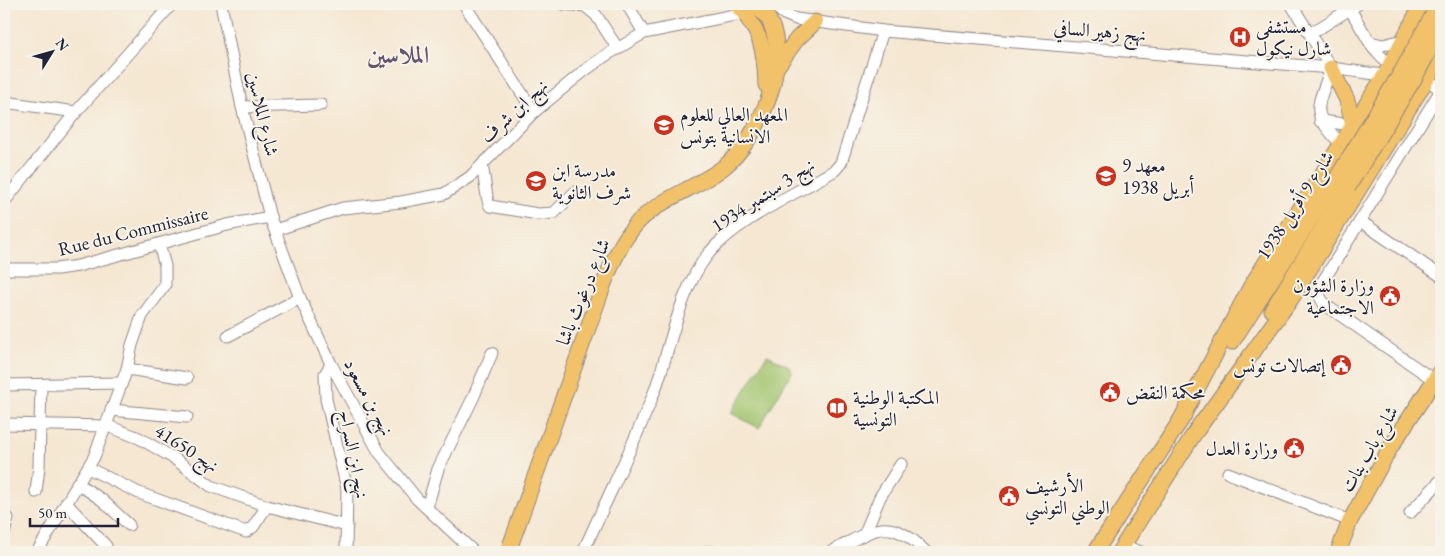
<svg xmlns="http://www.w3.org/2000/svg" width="1445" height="556" font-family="'EB Garamond',Amiri,serif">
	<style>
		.green { fill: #a2c46e; stroke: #627354 }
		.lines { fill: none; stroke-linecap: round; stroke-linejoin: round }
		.minor-casing { stroke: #8c8486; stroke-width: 13 }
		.major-casing { stroke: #8c8486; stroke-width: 17 }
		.minor { stroke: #fff; stroke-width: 11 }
		.major { stroke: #f2c26a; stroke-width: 15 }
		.major-bridge-casing { stroke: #8c8486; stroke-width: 17; stroke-linecap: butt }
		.major-bridge { stroke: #f2c26a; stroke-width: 15 }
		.labels { text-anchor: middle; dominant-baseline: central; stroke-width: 4; stroke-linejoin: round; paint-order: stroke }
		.poi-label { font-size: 19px; fill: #22223b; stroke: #f7f3e8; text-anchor: start }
		.street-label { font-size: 19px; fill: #22223b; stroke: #f7f3e8 }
		.district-label { font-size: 24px; font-weight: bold; fill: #665470; stroke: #f7f3e8 }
	</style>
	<rect width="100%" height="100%" fill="#f7f3e8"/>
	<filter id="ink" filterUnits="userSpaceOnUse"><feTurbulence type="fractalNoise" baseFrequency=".02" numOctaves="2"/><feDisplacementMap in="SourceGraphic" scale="10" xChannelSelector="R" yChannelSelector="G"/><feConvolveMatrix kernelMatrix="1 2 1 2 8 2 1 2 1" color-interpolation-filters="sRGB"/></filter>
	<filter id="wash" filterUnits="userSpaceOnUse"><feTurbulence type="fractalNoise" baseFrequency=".0096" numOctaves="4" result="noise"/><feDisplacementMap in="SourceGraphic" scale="20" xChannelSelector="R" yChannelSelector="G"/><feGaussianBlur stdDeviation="1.12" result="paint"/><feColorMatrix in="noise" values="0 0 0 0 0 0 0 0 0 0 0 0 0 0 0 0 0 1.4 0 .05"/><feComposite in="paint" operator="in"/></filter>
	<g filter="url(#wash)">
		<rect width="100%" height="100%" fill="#f5e7d2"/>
		<path class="green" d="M767,355L789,366L792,372L759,428L731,413Z"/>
	</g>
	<g filter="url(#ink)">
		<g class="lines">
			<g class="minor-casing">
				<g id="minor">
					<path d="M221,4L242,107L270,217L300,298L331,364L379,452L417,499L474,552"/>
					<path d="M464,4L534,112"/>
					<path d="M563,4L585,6L596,15L618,49"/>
					<path d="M627,4L644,33"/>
					<path d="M772,4L784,14L796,19L883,31L1331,68L1390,76"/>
					<path d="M1291,4L1331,68C1317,110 1309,110 1341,144"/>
					<path d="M1350,9L1373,48L1389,65"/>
					<path d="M1310,34L1358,4"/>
					<path d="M1370,42L1383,45L1403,40"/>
					<path d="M1421,78L1428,79L1441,91"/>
					<path d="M4,102L76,112"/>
					<path d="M242,107L321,105"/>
					<path d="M1320,121L1353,125"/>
					<path d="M482,165C484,174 487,203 490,206L538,214L554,213L575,192"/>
					<path d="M4,202L76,112L172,4"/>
					<path d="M1360,221L1441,276"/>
					<path d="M275,230L343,208L401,202L444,194L470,177L534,112L584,71L605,56L644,33L750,12"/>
					<path d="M4,269H57L78,266L227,225L270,217"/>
					<path d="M228,336L300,298"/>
					<path d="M331,364L325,374L326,399L347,489L346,552"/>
					<path d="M127,369L187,378"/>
					<path d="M1434,380L1324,304L1318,293L1320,286L1441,90"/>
					<path d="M4,385L121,383"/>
					<path d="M111,410L187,417"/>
					<path d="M4,424L108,426L139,438L175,459L211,486L267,506L347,526"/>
					<path d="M88,468L139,493L246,532L253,527L267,506"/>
					<path d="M1228,473L1350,521"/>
					<path d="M77,483L102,500L129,525"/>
					<path d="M36,492L39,467L41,385"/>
					<path d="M66,503L106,546"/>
					<path d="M427,507L438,469L473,398L492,353"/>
					<path d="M1410,513L1441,480"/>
					<path d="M4,533L8,518"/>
					<path d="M864,535L880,497L901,464"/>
					<path d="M1123,546L1141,552"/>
					<path d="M37,552L94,457L127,369L132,345L142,316L165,285V266L159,244"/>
					<path d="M583,552C607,498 634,445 655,390C671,346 679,290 709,253C739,218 796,194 835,170L841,163L883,31"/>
					<path d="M706,552H714"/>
					<path d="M831,552C873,530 888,513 926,552"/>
				</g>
			</g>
			<g class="major-casing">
				<g id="major">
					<path d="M736,4C761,31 765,49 766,85"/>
					<path d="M776,68L797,39L815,22"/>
					<path d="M1331,68L1347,100L1353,125"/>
					<path d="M1272,310L1348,187"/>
					<path d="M1232,342L1335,181"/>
					<path d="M1179,423L1251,286L1385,75L1422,4"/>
					<path d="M1197,430L1291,299L1441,56"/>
					<path d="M508,552L606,278C615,257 624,236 640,220C664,197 698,187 724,167C759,138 792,64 769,20C766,14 758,9 753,4"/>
					<path d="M1095,552L1184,415"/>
					<path d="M1119,552L1201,423"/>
					<path d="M1338,552L1350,521L1390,448L1441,370"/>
				</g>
			</g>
			<use href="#minor" class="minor"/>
			<use href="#major" class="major"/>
			<g class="major-bridge-casing">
				<g id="major-bridge">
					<path d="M1335,181L1402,71L1439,4"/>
					<path d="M1348,187L1415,77L1441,29"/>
				</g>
			</g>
			<use href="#major-bridge" class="major-bridge"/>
		</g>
	</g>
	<defs>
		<g id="hospital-disc" transform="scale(1.125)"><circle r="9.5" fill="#c8321e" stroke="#f7f3e8"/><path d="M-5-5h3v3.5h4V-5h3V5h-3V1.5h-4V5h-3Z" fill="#fff"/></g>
		<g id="university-disc" transform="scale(1.125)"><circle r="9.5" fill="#c8321e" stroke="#f7f3e8"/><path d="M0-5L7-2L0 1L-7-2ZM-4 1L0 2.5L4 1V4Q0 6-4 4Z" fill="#fff"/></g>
		<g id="school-disc" transform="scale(1.125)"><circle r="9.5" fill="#c8321e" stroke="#f7f3e8"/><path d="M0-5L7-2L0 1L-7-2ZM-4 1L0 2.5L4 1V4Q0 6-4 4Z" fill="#fff"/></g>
		<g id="civic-disc" transform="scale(1.125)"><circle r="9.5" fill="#c8321e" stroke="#f7f3e8"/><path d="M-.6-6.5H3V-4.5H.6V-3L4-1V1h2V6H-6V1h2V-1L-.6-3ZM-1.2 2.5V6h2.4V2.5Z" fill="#fff"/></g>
		<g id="library-disc" transform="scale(1.125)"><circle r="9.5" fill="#c8321e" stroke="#f7f3e8"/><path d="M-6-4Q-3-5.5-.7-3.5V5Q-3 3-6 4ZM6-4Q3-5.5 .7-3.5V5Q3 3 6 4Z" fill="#fff"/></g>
	</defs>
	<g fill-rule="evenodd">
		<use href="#hospital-disc" x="1240" y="37"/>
		<use href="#university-disc" x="664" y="125"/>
		<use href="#school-disc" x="1106" y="176"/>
		<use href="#school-disc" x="536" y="181"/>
		<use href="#civic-disc" x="1390" y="296"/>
		<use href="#civic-disc" x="1341" y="365"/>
		<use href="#civic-disc" x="1110" y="392"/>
		<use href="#library-disc" x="837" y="408"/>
		<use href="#civic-disc" x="1294" y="448"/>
		<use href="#civic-disc" x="1009" y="496"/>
	</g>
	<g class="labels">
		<g class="poi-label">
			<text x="1256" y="26">مستشفى<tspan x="1256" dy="22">شارل نيكول</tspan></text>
			<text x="680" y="114">المعهد العالي للعلوم<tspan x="680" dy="22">الانسانية بتونس</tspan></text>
			<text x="1122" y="165">معهد 9<tspan x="1122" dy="22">أبريل 1938</tspan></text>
			<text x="552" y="170">مدرسة ابن<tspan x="552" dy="22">شرف الثانوية</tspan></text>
			<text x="1374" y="285" text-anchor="end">وزارة الشؤون<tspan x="1374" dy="22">الاجتماعية</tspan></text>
			<text x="1325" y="365" text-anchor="end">إتصالات تونس</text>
			<text x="1126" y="392">محكمة النقض</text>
			<text x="853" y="397">المكتبة الوطنية<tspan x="853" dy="22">التونسية</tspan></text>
			<text x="1278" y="448" text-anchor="end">وزارة العدل</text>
			<text x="1025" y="485">الأرشيف<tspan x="1025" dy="22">الوطني التونسي</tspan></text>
		</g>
		<g class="street-label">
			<text transform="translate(1100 31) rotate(5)">نهج زهير السافي</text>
			<text transform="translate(514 111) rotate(-43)">نهج ابن شرف</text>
			<text transform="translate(263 114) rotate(77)">شارع الملاسين</text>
			<text transform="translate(763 195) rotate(-33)">نهج 3 سبتمبر 1934</text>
			<text transform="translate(1295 205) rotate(-57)">شارع 9 أفريل 1938</text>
			<text transform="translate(133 231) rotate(-14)">Rue du Commissaire</text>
			<text transform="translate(583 292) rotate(-68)">شارع درغوث باشا</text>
			<text transform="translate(369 397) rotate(62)">نهج بن مسعود</text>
			<text transform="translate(187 448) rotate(33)">نهج 41650</text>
			<text transform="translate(1369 449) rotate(-60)">شارع باب بنات</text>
			<text transform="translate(354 454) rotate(79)">نهج ابن السراج</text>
		</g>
		<g class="district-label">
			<text x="398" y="54">الملاسين</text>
		</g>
	</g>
	<rect width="1445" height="556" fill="none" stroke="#f7f3e8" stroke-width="20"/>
	<g transform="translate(52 52) rotate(53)" stroke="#f7f3e8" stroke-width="4" paint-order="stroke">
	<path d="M0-4L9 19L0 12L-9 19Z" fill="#22223b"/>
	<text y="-8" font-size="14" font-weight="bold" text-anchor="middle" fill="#22223b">N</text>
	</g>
	<path d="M30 518v8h88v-8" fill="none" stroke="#22223b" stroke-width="2.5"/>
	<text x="38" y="518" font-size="15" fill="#22223b" stroke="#f7f3e8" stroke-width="4" paint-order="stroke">50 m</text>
</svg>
